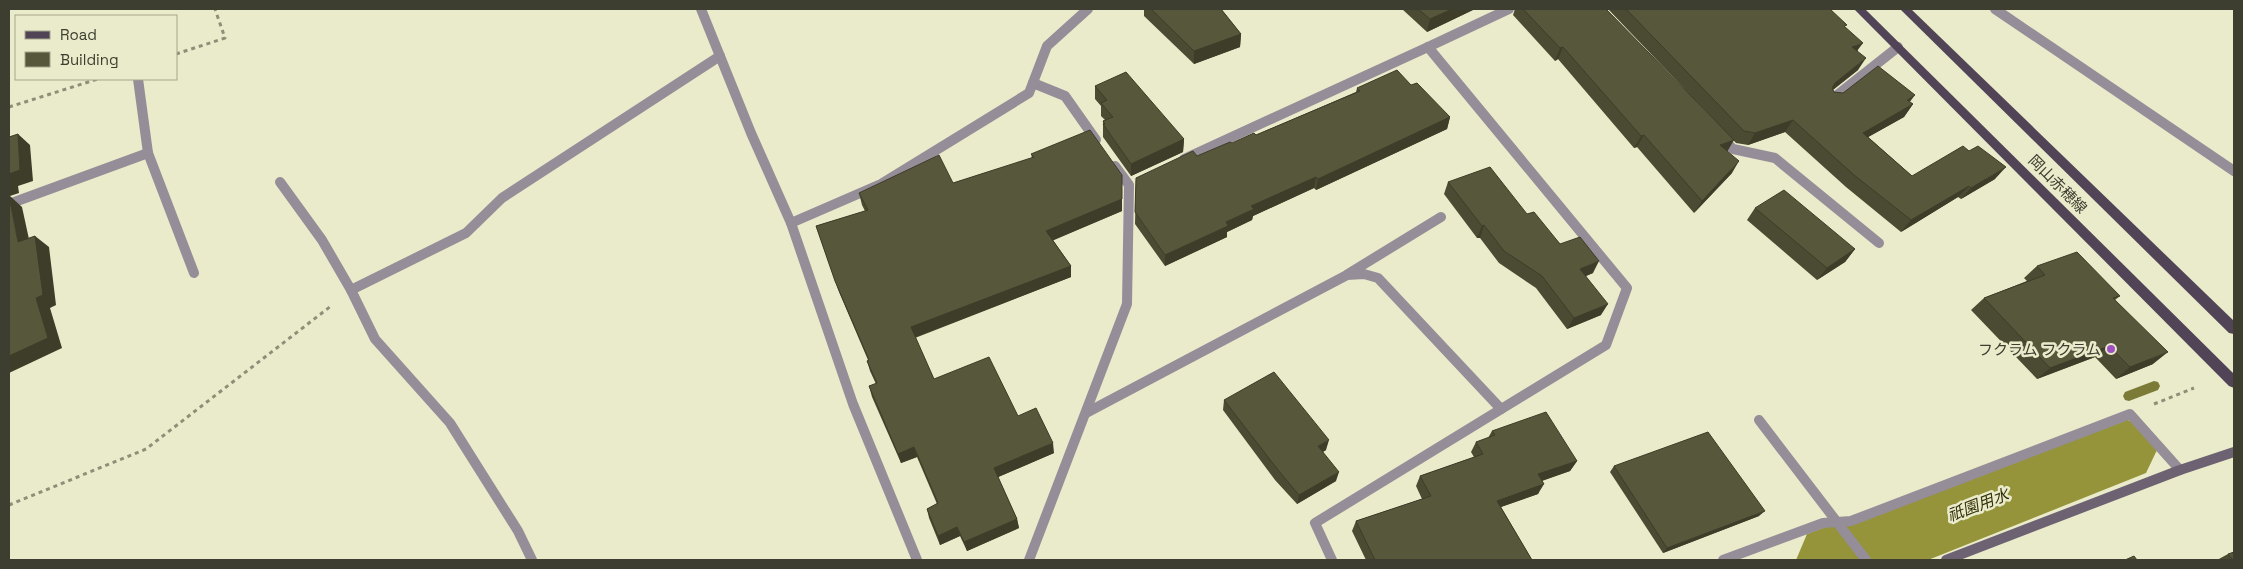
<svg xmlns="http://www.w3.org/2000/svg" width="2243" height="569" font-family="'Space Grotesk','Noto Sans JP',sans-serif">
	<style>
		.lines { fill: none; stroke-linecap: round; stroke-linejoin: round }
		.stream { fill: #7b7a37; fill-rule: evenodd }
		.river { fill: #96943a; fill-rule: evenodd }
		.path { stroke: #8f8f79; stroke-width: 3; stroke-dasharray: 4 4; stroke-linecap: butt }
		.lane { stroke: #958d98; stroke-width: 10 }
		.street { stroke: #958d98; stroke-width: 10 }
		.secondary { stroke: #6d6272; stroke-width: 10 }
		.primary { fill: #514457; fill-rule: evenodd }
		.wall { fill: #4b4b33 }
		.shaded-wall { fill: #3d3d29 }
		.building { fill: #57573b; stroke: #3d3d29 }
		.poi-dot { fill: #a051c1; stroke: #eaebca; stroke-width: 2 }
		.labels { text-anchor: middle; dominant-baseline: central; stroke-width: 5; stroke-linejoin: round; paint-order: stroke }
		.street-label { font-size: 15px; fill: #3d3d30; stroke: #eaebca }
		.poi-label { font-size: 15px; fill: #3d3d30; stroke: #eaebca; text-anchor: end }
		.water-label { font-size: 16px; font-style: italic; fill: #32310a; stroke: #eaebca }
	</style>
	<rect width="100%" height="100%" fill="#eaebca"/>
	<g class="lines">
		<path class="stream" d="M2154,381L2158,382L2160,386L2158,390L2129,401L2125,400L2123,396L2125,392Z"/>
		<path class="river" d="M2120,417L2146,427L2157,450L2146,473L1928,560H1796L1807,534Z"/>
		<g class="path">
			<path d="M176,54L225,38L215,9"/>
			<path d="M9,107L98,79"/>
			<path d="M2154,404L2194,388"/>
			<path d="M9,505L146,449L331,306"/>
		</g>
		<g class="lane">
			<path d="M138,79L148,153"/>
			<path d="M9,204L148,153L194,273"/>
		</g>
		<g class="street">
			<path d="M701,9L751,133L791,223L853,404L917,560"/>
			<path d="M1995,9L2234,171"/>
			<path d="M1033,83L1065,96L1096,140"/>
			<path d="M1831,100L1898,47"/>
			<path d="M1721,137L1733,149L1775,158L1879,243"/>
			<path d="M1184,159L1428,47"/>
			<path d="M280,182L322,240L351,290L375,339L450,423L518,531L532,560"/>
			<path d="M791,223L881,184L1029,93L1047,46L1088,9"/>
			<path d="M1348,274L1441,217"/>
			<path d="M351,290L466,233L502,198L720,56"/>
			<path d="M1086,413L1347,275L1364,274L1378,278L1501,409"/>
			<path d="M1759,420L1866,560"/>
			<path d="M1029,560L1127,304L1129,185L1115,166"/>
			<path d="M1332,560L1315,523L1606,345L1627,288L1428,47L1509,9"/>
			<path d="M1723,560L1823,523L1851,521L2130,414L2180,470"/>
		</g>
		<path class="secondary" d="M1946,560L2180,470L2234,452"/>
		<g class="primary">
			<path d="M1854,9H1865L2234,374V388L2229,386Z"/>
			<path d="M1900,9H1911L2234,321V334L2229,333Z"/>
		</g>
	</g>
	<g class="wall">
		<path d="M1144,9H1221L1241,34L1240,47L1194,64L1144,16Z"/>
		<path d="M1402,9H1475L1427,32Z"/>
		<path d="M1515,9H1606L1727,151L1732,173L1694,213L1637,147L1634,148L1558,59L1555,61L1513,15Z"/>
		<path d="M1608,9H1830L1846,28L1858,51V70L1833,90L1834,92L1910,102L1913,104L1904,117L1868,137L1912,176L1995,179L1961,199L1958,197L1901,232L1846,187L1785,132L1748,145L1736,143Z"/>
		<path d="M1411,85L1450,117L1447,129L1316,190L1314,188L1253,216L1252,220L1227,232V237L1165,266L1135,224L1136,178L1256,135L1356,92L1357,88Z"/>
		<path d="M1095,86L1184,139L1183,152L1131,176L1103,137V121L1105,120L1101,116V106L1095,99Z"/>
		<path d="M1031,154L1122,211L1053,240L1071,266V277L915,338L934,379L1018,416L1054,453L998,477L1017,519L1019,528L967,551L960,536L940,545L929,518L927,509L937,504L917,457L901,463L872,397L869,386L876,384L870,371L867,361L868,360L839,292L816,226L865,211L862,205L859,193L953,183L1032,158Z"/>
		<path d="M1448,182L1527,214L1593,273L1586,276L1601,315L1567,329L1536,288L1499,263L1480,238H1477L1444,194Z"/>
		<path d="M1755,208L1855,249L1845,262L1817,280L1747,220Z"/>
		<path d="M2037,266L2120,296L2115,300L2153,364L2116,379L2095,357L2037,379L1971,310L1984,298L2027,281L2024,278Z"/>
		<path d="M1224,400L1326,450L1323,452L1336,481L1297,504L1275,480L1223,410Z"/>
		<path d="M1492,431L1577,461L1570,471L1542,481L1538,494L1501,507L1532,560H1366L1352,531L1356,521L1422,499L1416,486L1420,476L1474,457L1471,452L1476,442L1488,438Z"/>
		<path d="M1614,466L1759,516L1663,553L1610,472Z"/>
		<path d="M2228,554L2234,560H2217Z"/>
	</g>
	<g class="shaded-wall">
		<path d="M1452,9H1475L1427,32L1430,19Z"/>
		<path d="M1241,34L1240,47L1194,64V51Z"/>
		<path d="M1863,43L1854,55L1852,47Z"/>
		<path d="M1563,47L1558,59L1555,61L1560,48Z"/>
		<path d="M1866,58L1858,70L1826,95L1835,83Z"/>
		<path d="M1915,95L1906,107L1907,100Z"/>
		<path d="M1913,104L1904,117L1854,145L1863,133Z"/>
		<path d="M1450,117L1447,129L1316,190L1318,179Z"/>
		<path d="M1793,120L1785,132L1748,145L1755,133Z"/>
		<path d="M18,134L30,145L33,181L18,186L19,193L10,196L22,207L32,253L18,242L9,197V174Z"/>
		<path d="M1644,135L1637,147L1634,148L1641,136Z"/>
		<path d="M1184,139L1183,152L1131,176V164Z"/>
		<path d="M1734,140L1727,152L1720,145Z"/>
		<path d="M1739,161L1732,173L1694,213L1702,201Z"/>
		<path d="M2006,167L1995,179L1961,199L1971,188Z"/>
		<path d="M1122,175V211L1047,243L1046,231Z"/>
		<path d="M1316,177L1314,188L1253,216L1252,220L1227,232V237L1165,266V255L1226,222L1251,206Z"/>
		<path d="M1969,186L1958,197L1901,232L1911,220Z"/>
		<path d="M1484,225L1480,238H1477L1482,226Z"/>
		<path d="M35,236L49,247L56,305L50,308L62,348L9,373V356L36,298Z"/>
		<path d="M1855,249L1845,262L1817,280L1827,268Z"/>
		<path d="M1599,261L1593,273L1574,281L1580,269Z"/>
		<path d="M1071,266V277L913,338L911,327Z"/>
		<path d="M1608,304L1601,315L1567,329L1574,318Z"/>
		<path d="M2109,346L2095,357L2037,379L2050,368Z"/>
		<path d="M2168,352L2153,364L2116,379L2130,367Z"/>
		<path d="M1329,440L1326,450L1315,456L1318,446Z"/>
		<path d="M1053,443L1054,453L996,478L994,468Z"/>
		<path d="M914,447L917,457L901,463L898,454Z"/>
		<path d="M1577,461L1570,471L1532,484L1538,474Z"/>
		<path d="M1339,472L1336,481L1297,504L1299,495Z"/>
		<path d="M1544,484L1538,494L1492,510L1497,501Z"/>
		<path d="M1765,511L1759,516L1663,553L1667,548Z"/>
		<path d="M1017,519L1019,528L967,551L964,542Z"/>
		<path d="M957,527L960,536L940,545L938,536Z"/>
	</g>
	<g class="building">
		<path d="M1151,9H1221L1241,34L1194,51Z"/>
		<path d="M1418,9H1452L1430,19Z"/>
		<path d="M1523,9H1606L1734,140L1720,145L1739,161L1702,201L1644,135L1641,136L1563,47L1560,48Z"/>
		<path d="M1626,9H1830L1847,25L1844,26L1863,43L1852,47L1866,58L1835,83L1832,88L1834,92L1843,93L1878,66L1915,95L1907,100L1913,104L1863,133L1912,176L1963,146L1969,151L1978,146L2006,167L1971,188L1969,186L1911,220L1854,175L1793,120L1755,133L1744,131Z"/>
		<path d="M1397,70L1411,85L1417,83L1450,117L1318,179L1316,177L1251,206L1254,209L1226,222L1228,226L1165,255L1135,212L1136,178L1193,151L1197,156L1230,142L1232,143L1254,133L1256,135L1360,91L1357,88Z"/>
		<path d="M1126,72L1184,139L1131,164L1103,124H1105L1103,121L1113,117L1101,103L1107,100L1095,86Z"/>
		<path d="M1090,130L1122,175V199L1046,231L1071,266L911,327L934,379L989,357L1018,416L1036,408L1053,443L994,468L1017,519L964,542L957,527L938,536L927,509L938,503L914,447L898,454L869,386L877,383L867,361L869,360L835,281L816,226L868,210L859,193L939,155L953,183L1034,157L1031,154Z"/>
		<path d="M18,134L20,170L9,174V137Z"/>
		<path d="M1490,167L1527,214L1534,212L1560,244L1580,237L1599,261L1580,269L1608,304L1574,318L1542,276L1504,251L1484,225L1482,226L1448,182Z"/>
		<path d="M1784,190L1855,249L1827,268L1755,208Z"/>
		<path d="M9,196L18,242L35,236L43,295L36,298L48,338L9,356Z"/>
		<path d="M2077,252L2120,296L2113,298L2168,352L2130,367L2109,346L2050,368L1984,298L2045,275L2037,266Z"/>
		<path d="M1274,372L1329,440L1318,446L1339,472L1299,495L1278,470L1224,400Z"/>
		<path d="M1546,412L1577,461L1538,474L1544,484L1497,501L1532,560H1375L1356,521L1431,496L1420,476L1483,454L1476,442L1495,435L1492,431Z"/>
		<path d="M1708,432L1765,511L1667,548L1614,466Z"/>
		<path d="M2234,552V560H2233L2228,554Z"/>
		<path d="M2134,556L2137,560H2125Z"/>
	</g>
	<circle class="poi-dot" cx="2111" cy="349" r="5"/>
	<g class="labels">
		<g class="street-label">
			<text transform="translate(2058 184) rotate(45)">岡山赤穂線</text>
		</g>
		<g class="poi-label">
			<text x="2101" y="349">フクラム フクラム</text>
		</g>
		<g class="water-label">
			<text transform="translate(1978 505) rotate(-21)">祇園用水</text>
		</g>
	</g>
	<rect width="2243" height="569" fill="none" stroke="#3d3d30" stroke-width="20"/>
	<rect x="15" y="15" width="162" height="65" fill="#eaebca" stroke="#a5a58c"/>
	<rect x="25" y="31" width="25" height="8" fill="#514457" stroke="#a5a58c"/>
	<text x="60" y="40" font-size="15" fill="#3d3d30">Road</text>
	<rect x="25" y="52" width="25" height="15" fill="#57573b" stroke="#a5a58c"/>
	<text x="60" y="65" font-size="15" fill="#3d3d30">Building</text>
</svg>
